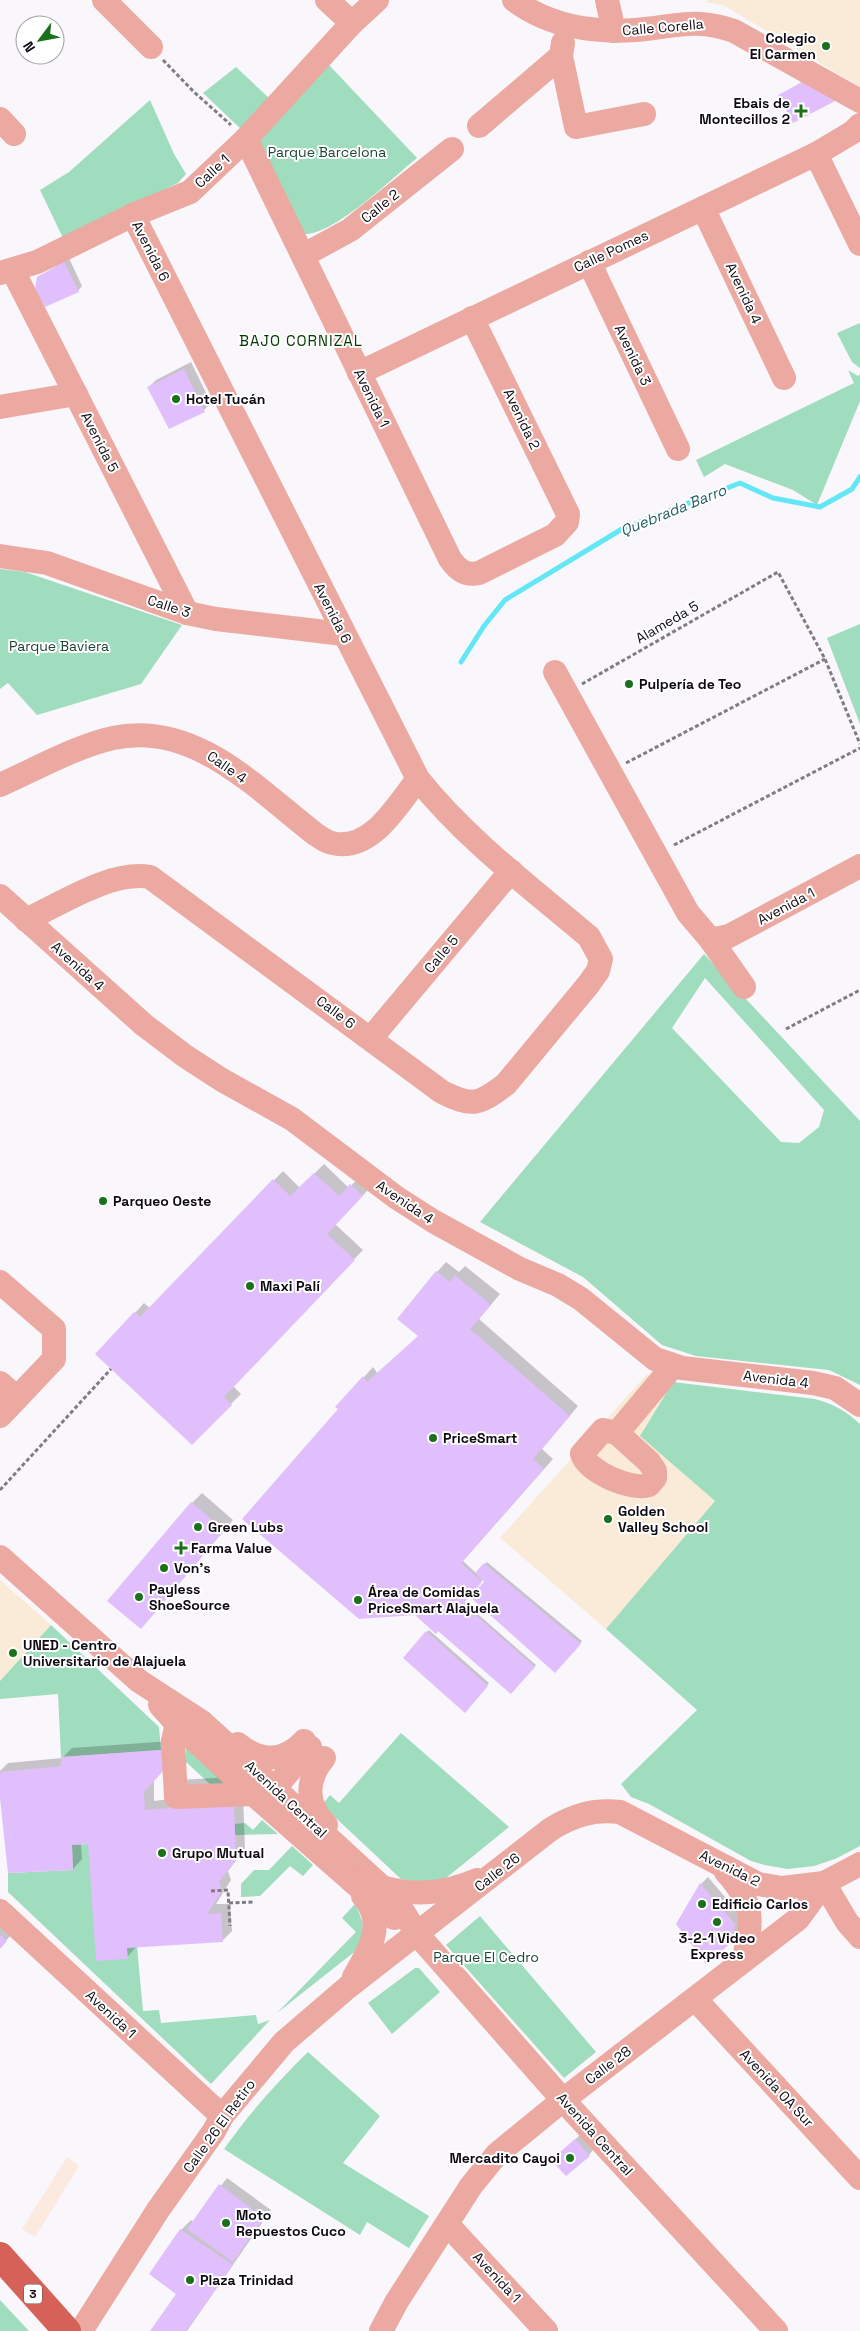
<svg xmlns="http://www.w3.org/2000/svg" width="860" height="2331" font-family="'Space Grotesk',sans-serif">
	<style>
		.industrial { fill: #fce9e0 }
		.education { fill: #f9ebd8 }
		.green { fill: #a0dcbe; fill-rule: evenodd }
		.shadow { fill: #0003 }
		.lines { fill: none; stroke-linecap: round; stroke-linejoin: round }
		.stream { stroke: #64e7f5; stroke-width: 5 }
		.building { fill: #e1befc }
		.path { stroke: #817c84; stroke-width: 3; stroke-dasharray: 4 2.5; stroke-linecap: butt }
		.minor { stroke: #eba9a1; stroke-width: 24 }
		.major { stroke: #d66158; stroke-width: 28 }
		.poi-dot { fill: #1b711b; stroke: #fff; stroke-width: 2 }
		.labels { text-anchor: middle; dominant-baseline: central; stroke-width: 4; stroke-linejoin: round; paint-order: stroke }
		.shield { fill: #fff; stroke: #57535a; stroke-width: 1 }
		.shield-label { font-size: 12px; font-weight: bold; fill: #0f0913 }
		.street-label { font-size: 14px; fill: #0f0913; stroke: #fff }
		.poi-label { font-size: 14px; font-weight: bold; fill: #0f0913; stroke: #fff; text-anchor: start }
		.park-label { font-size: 14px; fill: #1d4734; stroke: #fff }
		.neighbourhood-label { font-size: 15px; letter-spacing: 1px; fill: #003902; stroke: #fff }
		.water-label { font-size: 15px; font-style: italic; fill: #265d63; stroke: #fff }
	</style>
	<rect width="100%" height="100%" fill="#f9f6fc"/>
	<path class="industrial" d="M67,2157L79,2166L35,2237L22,2229Z"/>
	<g class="education">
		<path d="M709,0H860V87L723,5L705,2Z"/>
		<path d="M647,1374L673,1382L640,1436L715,1501L606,1629L500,1538Z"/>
		<path d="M0,1580L51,1625L0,1681Z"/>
	</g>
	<g class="green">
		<path d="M329,65L417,158C392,178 333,237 302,234L252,140Z"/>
		<path d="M236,67L270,99L242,130L203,93Z"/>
		<path d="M150,100L174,154L186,174L178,183L63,238L40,190L69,172Z"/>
		<path d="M860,323V368L852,362L837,333Z"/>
		<path d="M848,370L858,376L860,374V401L817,505L793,490L725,464L704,477L696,460L854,383Z"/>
		<path d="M0,569L25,572L182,625L141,684L37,715L8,683L0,689Z"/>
		<path d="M860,624V724L827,638Z"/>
		<path d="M704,954L860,1121V1385L829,1370L696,1356L662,1345L583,1277L480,1222ZM705,978L824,1110L819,1127L799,1143L781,1142L672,1028Z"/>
		<path d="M673,1382L815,1399C834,1404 846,1411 860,1424V1846L835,1859L814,1866L787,1869L765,1865L751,1861L649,1804L631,1797L621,1784L697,1710L606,1629L715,1501L640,1436Z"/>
		<path d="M51,1625L159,1727L161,1750L61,1757L58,1694L0,1699V1681Z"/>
		<path d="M401,1733L509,1827L446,1878L430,1883L401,1879L322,1805L330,1795L339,1803Z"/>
		<path d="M186,1745L232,1790L212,1786L186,1762Z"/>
		<path d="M262,1820L278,1834L235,1835L234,1824L245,1823L253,1830Z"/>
		<path d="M88,1844L127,1948L137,1947L143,2011L159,2010L161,2023L256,2015L258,2024L270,2020L211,2084L8,1892V1873L73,1870L72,1845Z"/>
		<path d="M292,1846L313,1865L303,1876L290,1866L260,1896L241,1897V1884L254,1870H269Z"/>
		<path d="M355,1904C364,1923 366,1929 358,1949L277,2013L356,1932L342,1918Z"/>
		<path d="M480,1916L596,2052L564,2078L446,1945Z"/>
		<path d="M415,1968H419L440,1992L392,2034L368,2003Z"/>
		<path d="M308,2052L380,2116L343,2163L429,2216L409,2248L367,2222L360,2235L224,2149C249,2114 277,2082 308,2052Z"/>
		<path d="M0,2300L29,2331H0Z"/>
	</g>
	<g class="shadow">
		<path d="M810,77L841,95H780Z"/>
		<path d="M69,258L82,286L78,291L39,277Z"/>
		<path d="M191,362L211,403L204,410L149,387L156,380Z"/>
		<path d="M324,1164L349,1188L361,1175L372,1186L335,1224L363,1250L233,1386L241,1394L192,1443L135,1313L144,1303L150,1308L283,1171L300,1188Z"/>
		<path d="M446,1262L459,1272L465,1266L500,1294L479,1319L578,1406L542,1449L553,1459L463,1561L476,1573L487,1562L582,1641L555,1671L483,1579L464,1602L536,1665L511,1692L340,1409L337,1407L373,1367L377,1373L420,1336L437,1272Z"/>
		<path d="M202,1493L233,1520L150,1618L192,1503Z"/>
		<path d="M429,1630L489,1683L465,1711L405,1658Z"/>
		<path d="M171,1741L172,1760L154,1781V1801L170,1799L179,1780L231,1777L243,1795L245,1849L228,1871L231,1880L216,1904H230L232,1931L222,1941L137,1946L127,1957L90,1842L81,1843L82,1859L73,1869L0,1786V1771L8,1763L62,1758L72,1748Z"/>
		<path d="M708,1877L741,1916L738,1935L731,1942L701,1884Z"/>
		<path d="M0,1921L13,1933L0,1947Z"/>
		<path d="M580,2135L593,2150L589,2155H558Z"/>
		<path d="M227,2178L271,2210L187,2331H151L178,2294L181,2230L191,2220L193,2222Z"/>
	</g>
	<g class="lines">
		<path class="stream" d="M461,662L484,626L505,600L622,529L740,483L773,498L820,507L852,489L860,477"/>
	</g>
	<g class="building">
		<path d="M805,81L837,100L793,123L778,95Z"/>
		<path d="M64,262L79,292L45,307L35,289L37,277Z"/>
		<path d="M184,369L205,412L169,429L147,387Z"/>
		<path d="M314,1173L339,1196L350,1184L363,1196L327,1234L355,1260L224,1397L232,1405L192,1445L95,1354L134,1312L140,1317L273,1179L290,1196Z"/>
		<path d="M436,1271L450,1282L455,1275L491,1305L470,1329L570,1416L533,1459L544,1469L461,1563L482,1582L463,1604L535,1667L511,1694L438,1631L436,1634L415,1615L359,1619L242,1519L338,1409L335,1407L363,1376L367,1382L418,1336L397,1319Z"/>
		<path d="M191,1502L224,1530L141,1629L107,1601Z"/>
		<path d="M484,1563L581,1644L555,1673L470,1597L484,1582L475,1573Z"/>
		<path d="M426,1631L488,1686L465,1713L403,1658Z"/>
		<path d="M161,1750L163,1771L144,1792L145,1810L169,1808L168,1789L234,1804L236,1860L219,1882L222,1891L207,1914L221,1913L223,1942L127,1948L128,1959L96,1961L88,1844L72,1845L73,1870L8,1873L0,1798V1772L61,1766V1757Z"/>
		<path d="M700,1883L735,1924L731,1943L706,1964L676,1924Z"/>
		<path d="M0,1935L7,1941L0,1949Z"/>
		<path d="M575,2139L590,2156L566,2176L551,2160Z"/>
		<path d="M219,2184L264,2218L233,2262L187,2229Z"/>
		<path d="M180,2229L233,2265L186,2331H150L176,2294L149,2274Z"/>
	</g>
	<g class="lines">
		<g class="path">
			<path d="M163,60L194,92L231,125"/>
			<path d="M582,684L778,572L825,659L860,744"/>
			<path d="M626,763L825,659"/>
			<path d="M674,845L860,748"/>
			<path d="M786,1029L860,990"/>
			<path d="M0,1490L111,1369"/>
			<path d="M211,1891L228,1890L230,1926"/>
			<path d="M229,1903L254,1902"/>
		</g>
		<g class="minor">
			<path d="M104,0L151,47"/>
			<path d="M327,0L352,23"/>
			<path d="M514,0C548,26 593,33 635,30C675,27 694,17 734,31L860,101"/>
			<path d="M607,0L614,31"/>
			<path d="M561,56L576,127L644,114"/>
			<path d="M0,119L14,134"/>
			<path d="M479,126L561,56L563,43"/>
			<path d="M246,139L450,559C458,570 465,576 479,573L555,535L567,522L568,514L472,318"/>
			<path d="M816,154L860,244"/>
			<path d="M703,208L784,378"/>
			<path d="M304,255L350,230L452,149"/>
			<path d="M589,262L678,449"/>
			<path d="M13,271L187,613"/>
			<path d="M0,273L37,262L133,215L190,192L246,139L352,23L377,0"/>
			<path d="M359,373L816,154L853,132L860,125"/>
			<path d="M0,407L76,394"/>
			<path d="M0,556L47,563L187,613L216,619L343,634"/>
			<path d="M555,672L688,913L711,940L744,987"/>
			<path d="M0,785C36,769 74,747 113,738C194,720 257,789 315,834C320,837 326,842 332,843C371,853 397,805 418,779"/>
			<path d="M0,896L144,1025L185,1056L222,1080L292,1119L397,1198L433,1221L520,1269L558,1285L581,1299L655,1359L682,1368L813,1383L835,1388L860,1405"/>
			<path d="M26,920C61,904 111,870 150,877L442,1092C472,1107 479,1105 506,1084L588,985L598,971L601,959L589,937C530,887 466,839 418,779L133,215"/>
			<path d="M711,940L729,936L860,866"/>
			<path d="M371,1038L511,871"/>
			<path d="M0,1282L54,1329V1359L0,1416"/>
			<path d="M0,1383L17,1398"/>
			<path d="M603,1430L617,1433L649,1462L655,1471V1478L649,1485C631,1491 588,1472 582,1454Z"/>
			<path d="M617,1433L673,1366"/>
			<path d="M0,1557L139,1681L202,1722L396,1900L417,1934L563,2100L776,2331"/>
			<path d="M160,1705L177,1724L253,1794L394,1918"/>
			<path d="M189,1728L177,1724L173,1741L176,1797L253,1794"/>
			<path d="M238,1744C259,1762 284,1763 304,1741"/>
			<path d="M324,1758C306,1779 305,1805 326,1825"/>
			<path d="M282,1806L278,1792L280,1782L310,1747"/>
			<path d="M726,1872C755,1904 753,1921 743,1961"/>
			<path d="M824,1883L847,1922L860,1937"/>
			<path d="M381,1887C415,1896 444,1894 477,1880"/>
			<path d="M0,1911L222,2116"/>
			<path d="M354,1977C369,1951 387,1924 363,1896"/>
			<path d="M695,1999L860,2178"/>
			<path d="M447,2224L546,2331"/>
			<path d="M81,2331L158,2210L214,2131L222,2116L284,2042L348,1987L551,1829C574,1815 594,1809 620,1812L758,1884L782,1888L824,1883"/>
			<path d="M381,2331L397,2301L471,2186L497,2154L563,2100L798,1919L824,1883L860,1864"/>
		</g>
		<path class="major" d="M0,2256L67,2331"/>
	</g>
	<g class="poi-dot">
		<circle cx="826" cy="46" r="5"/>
		<path d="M798.5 103.5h5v5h5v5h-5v5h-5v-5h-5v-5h5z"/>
		<circle cx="176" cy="399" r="5"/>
		<circle cx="629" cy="684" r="5"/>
		<circle cx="103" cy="1201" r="5"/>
		<circle cx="250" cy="1286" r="5"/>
		<circle cx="433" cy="1438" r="5"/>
		<circle cx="608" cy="1519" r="5"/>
		<circle cx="198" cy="1527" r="5"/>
		<path d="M178.5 1540.5h5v5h5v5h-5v5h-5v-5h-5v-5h5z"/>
		<circle cx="164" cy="1568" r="5"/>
		<circle cx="139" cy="1597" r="5"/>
		<circle cx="358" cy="1600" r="5"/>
		<circle cx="13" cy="1653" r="5"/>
		<circle cx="162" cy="1853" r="5"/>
		<circle cx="702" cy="1904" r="5"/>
		<circle cx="717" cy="1922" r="5"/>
		<circle cx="570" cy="2158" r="5"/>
		<circle cx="226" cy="2223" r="5"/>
		<circle cx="190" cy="2280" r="5"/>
	</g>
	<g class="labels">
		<rect class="shield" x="24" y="2284.5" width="18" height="19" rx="4"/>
		<g class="shield-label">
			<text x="33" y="2294">3</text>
		</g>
		<g class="street-label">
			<text transform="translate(663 27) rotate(-5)">Calle Corella</text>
			<text transform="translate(212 171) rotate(-43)">Calle 1</text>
			<text transform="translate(380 206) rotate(-39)">Calle 2</text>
			<text transform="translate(151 251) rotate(63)">Avenida 6</text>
			<text transform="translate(611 251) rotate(-25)">Calle Pomes</text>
			<text transform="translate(744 293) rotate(65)">Avenida 4</text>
			<text transform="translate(633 355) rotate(64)">Avenida 3</text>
			<text transform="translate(372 398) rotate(64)">Avenida 1</text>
			<text transform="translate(522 419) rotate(64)">Avenida 2</text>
			<text transform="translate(100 442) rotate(63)">Avenida 5</text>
			<text transform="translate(169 606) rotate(18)">Calle 3</text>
			<text transform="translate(333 613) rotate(63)">Avenida 6</text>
			<text transform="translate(667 622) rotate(-30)">Alameda 5</text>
			<text transform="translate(227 767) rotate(35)">Calle 4</text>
			<text transform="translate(786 906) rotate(-28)">Avenida 1</text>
			<text transform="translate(441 954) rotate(-50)">Calle 5</text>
			<text transform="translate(78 966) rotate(42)">Avenida 4</text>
			<text transform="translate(336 1012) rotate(37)">Calle 6</text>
			<text transform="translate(405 1202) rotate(34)">Avenida 4</text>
			<text transform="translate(776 1379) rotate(7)">Avenida 4</text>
			<text transform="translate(286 1799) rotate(43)">Avenida Central</text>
			<text transform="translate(730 1868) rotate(26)">Avenida 2</text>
			<text transform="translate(497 1872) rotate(-38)">Calle 26</text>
			<text transform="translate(111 2014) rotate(43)">Avenida 1</text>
			<text transform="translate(608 2065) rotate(-37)">Calle 28</text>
			<text transform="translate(777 2088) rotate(47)">Avenida 0A Sur</text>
			<text transform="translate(219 2126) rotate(-54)">Calle 26 El Retiro</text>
			<text transform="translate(595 2134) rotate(48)">Avenida Central</text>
			<text transform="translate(497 2277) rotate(47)">Avenida 1</text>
		</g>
		<g class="poi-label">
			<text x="816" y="38" text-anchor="end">Colegio<tspan x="816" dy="16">El Carmen</tspan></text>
			<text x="790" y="103" text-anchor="end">Ebais de<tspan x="790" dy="16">Montecillos 2</tspan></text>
			<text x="186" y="399">Hotel Tucán</text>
			<text x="639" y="684">Pulpería de Teo</text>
			<text x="113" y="1201">Parqueo Oeste</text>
			<text x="260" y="1286">Maxi Palí</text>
			<text x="443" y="1438">PriceSmart</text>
			<text x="618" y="1511">Golden<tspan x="618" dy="16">Valley School</tspan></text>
			<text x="208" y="1527">Green Lubs</text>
			<text x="191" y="1548">Farma Value</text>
			<text x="174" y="1568">Von's</text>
			<text x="149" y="1589">Payless<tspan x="149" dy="16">ShoeSource</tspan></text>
			<text x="368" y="1592">Área de Comidas<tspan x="368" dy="16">PriceSmart Alajuela</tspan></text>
			<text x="23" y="1645">UNED - Centro<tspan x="23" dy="16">Universitario de Alajuela</tspan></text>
			<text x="172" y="1853">Grupo Mutual</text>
			<text x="712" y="1904">Edificio Carlos</text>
			<text x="717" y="1938" text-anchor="middle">3-2-1 Video<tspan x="717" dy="16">Express</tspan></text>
			<text x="560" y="2158" text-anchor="end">Mercadito Cayoi</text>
			<text x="236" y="2215">Moto<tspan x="236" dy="16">Repuestos Cuco</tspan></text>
			<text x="200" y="2280">Plaza Trinidad</text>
		</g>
		<g class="park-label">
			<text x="327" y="152">Parque Barcelona</text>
			<text x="59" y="646">Parque Baviera</text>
			<text x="486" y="1957">Parque El Cedro</text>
		</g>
		<g class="neighbourhood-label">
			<text x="301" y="340">BAJO CORNIZAL</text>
		</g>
		<g class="water-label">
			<text transform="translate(673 510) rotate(-22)">Quebrada Barro</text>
		</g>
	</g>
	<g transform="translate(40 40) rotate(238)"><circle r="24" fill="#ffffff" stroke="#9f9da1"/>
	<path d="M0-4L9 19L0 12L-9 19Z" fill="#1b711b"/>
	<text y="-8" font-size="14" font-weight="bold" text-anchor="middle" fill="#0f0913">N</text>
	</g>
</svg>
